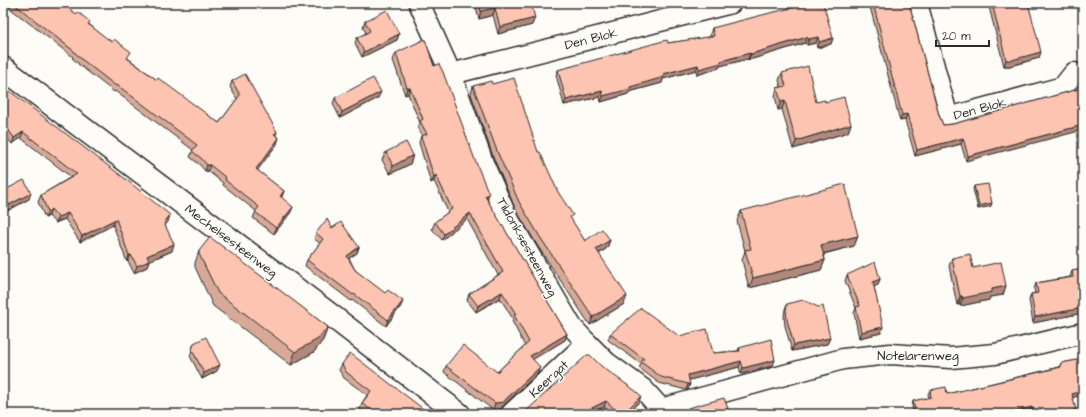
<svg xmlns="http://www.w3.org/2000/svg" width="1086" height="417" font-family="'Architects Daughter',sans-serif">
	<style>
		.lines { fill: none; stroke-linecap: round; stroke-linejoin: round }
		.street-casing { stroke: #2b2b2b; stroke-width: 23 }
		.secondary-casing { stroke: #2b2b2b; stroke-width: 25 }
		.street { stroke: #fdfcf7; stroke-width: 20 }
		.secondary { stroke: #fdfcf7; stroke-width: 22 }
		.wall { fill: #d9a998; stroke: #2b2b2b }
		.shaded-wall { fill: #b0897c; stroke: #2b2b2b }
		.building { fill: #fcc4b1; stroke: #2b2b2b }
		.labels { text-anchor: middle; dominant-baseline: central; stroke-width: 3; stroke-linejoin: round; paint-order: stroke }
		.street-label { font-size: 13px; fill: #2b2b2b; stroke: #fdfcf7 }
	</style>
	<rect width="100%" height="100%" fill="#fdfcf7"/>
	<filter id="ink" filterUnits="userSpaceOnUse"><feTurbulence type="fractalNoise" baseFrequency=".025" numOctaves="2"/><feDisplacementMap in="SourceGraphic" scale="8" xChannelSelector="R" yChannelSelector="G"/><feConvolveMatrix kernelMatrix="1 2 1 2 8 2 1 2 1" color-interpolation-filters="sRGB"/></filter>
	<g filter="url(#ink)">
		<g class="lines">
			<g class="street-casing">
				<g id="street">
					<path d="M419,3L451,74L483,163L506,215L572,327L587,343L606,362L643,389L661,409L664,414"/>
					<path d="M917,3L948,118L1063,87L1074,73"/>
					<path d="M451,74L731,3"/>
					<path d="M661,409L843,359L890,354L951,358L995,354L1083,333"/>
					<path d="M511,414L587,343"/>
				</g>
			</g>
			<g class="secondary-casing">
				<path id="secondary" d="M3,68L328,313L459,414"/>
			</g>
			<use href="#street" class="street"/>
			<use href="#secondary" class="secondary"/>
		</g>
		<g class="wall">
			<path d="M3,3H53L89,24L129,59L157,80L219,123L237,99L230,87L232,81L277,132L276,135L277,144L257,170L284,191L281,198L291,212L274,234L253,218L256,211L223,185V183L208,171H205L200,165L190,157L193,150L115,91L114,92L78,64V63L72,58L73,57Z"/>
			<path d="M475,3H531L532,25L498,34L493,15L479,19Z"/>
			<path d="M869,3H909L939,115L943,125L953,124L1082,88L966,161L961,144L915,156L905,120L900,121Z"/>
			<path d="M988,3H1028L1039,58L1010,66H1004Z"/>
			<path d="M365,21L399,34L397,40L362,57L355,43L357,38L366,33L363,27Z"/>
			<path d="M712,28L833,38L831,44L817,48L816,43L807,45L805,43L749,60L748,59L720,66L719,68L697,75L696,70L663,79L662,83L629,92L628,94L601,102L600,97L564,105L556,75L558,70L668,43L711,37L710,34Z"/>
			<path d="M396,53L434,66L487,200L567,334L565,340L533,359L538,373L503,406L501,409L493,410L444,372L446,366L497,372L525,346L512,321L513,319L500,298L476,312L467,300L469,294L498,275L467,219L442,240L432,229L435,222L448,212L434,181L431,183L419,143L421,136H422L418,128L420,123L408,94L405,95L393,60Z"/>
			<path d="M782,73L816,102H825L851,124L848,132L793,149L782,109L778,110L775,96L777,88L781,87L779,80Z"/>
			<path d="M492,84L538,152L571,220L585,241L610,240L607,248L599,254L624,304L590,325L537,245L516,210L494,159L471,94L473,86Z"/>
			<path d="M3,86L168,222L165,225L172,251L149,261L147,267L134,273L128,261L127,262L113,225L80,242L65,219L55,223L49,216L45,218L38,202L41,195L71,177L21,138L12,144L5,136Z"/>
			<path d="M335,98H378L340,118L333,104Z"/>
			<path d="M386,152L413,155L410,164L390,174L382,160Z"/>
			<path d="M974,186L991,206L978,209L973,189Z"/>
			<path d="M3,191L29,199L7,211L3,203Z"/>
			<path d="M741,211L858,236L854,246L824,254L825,260L821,270L749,288L742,260L745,251L737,221Z"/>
			<path d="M332,228L359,247L357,253L349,258L355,270L401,306L386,326L352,300L351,301L305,266L307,260L320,243L314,239L316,233Z"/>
			<path d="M199,251L328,327L323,340L314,352L291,365L213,306L195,267V263Z"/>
			<path d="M952,258L973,268L1003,295L990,297L989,300L960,306L959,304L957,305L949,266Z"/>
			<path d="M1083,269V313L1033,323L1029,300L1031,294L1035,293L1034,289L1036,283L1070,277L1072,271Z"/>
			<path d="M847,275L880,279L878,285L874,286L881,333L859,338L854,313L856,308L845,281Z"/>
			<path d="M787,304L830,338L827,344L792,351L785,326L784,316L785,309Z"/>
			<path d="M610,334L679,336L713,353L738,351L739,348L773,366L741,374L739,367L689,380L688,390H686L659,383L639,368L641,364L608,340Z"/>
			<path d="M194,343L217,371L202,379L190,356Z"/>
			<path d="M587,355L639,402L627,414H612L604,407Z"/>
			<path d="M1083,359V395L1073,397L1074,414H1031V411L1019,414H913L912,405L913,401L929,398L928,394L930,390L947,394L1059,367L1061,363Z"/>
			<path d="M342,364L430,414H367L360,409L362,403L367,395L344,378L339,370Z"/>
			<path d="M688,408L730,414H686Z"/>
		</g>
		<g class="shaded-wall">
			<path d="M495,8L493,15L479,19L481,11Z"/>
			<path d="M535,18L532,25L498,34L500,27Z"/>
			<path d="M399,34L397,40L362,57L364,52Z"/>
			<path d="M807,37L805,43L749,60L751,54Z"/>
			<path d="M818,37L816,43L807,45L809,39Z"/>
			<path d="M833,38L831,44L817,48L819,42Z"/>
			<path d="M1041,52L1039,58L1010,66H1004L1006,60Z"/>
			<path d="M750,53L748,59L720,66L719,68L697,75L699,69L721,61Z"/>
			<path d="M698,65L696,70L663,79L662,83L629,92L628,94L601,102L603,96L630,87L663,74Z"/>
			<path d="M407,88H410L408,94L405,95Z"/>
			<path d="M602,91L600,97L564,105L566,100Z"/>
			<path d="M381,92L378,98L340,118L342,112Z"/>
			<path d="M785,101L782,109L778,110L781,102Z"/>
			<path d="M907,114L905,120L900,121L902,115Z"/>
			<path d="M851,124L848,132L793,149L796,141Z"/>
			<path d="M1083,125V130L966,161L968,156Z"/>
			<path d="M8,129L5,136L3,137V131Z"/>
			<path d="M23,132L21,138L12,144L14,138Z"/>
			<path d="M279,138L277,144L254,175L256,169Z"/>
			<path d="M963,138L961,144L915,156L917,150Z"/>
			<path d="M413,155L410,164L390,174L393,166Z"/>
			<path d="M207,165H210L208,171H205Z"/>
			<path d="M436,175L434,181L431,183L434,177Z"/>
			<path d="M284,191L282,197L278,202L280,196Z"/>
			<path d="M31,193L29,199L7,211L9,205Z"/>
			<path d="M489,194L487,200L485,196Z"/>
			<path d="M992,203L991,206L978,209L979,206Z"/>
			<path d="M293,207L291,212L274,234L276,228Z"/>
			<path d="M51,209L49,216L45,218L48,212Z"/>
			<path d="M68,213L65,219L55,223L58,217Z"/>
			<path d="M470,213L467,219L442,240L444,234Z"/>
			<path d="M170,215L168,222L162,229L164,223Z"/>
			<path d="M116,219L113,225L80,242L82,236Z"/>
			<path d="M858,236L854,246L818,255L821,245Z"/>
			<path d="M610,240L607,248L593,257L596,249Z"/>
			<path d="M174,244L172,251L148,261H149L147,267L134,273L137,266L147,256Z"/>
			<path d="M359,247L357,253L345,261L347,256Z"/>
			<path d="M129,255H131L128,261L127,262Z"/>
			<path d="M825,260L821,270L749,288L753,278Z"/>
			<path d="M880,279L878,285L871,288L873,282Z"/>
			<path d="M1006,286L1003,295L990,297L989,300L960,306L963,298L992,289Z"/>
			<path d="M502,292L500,298L476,312L478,306Z"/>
			<path d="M627,296L624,304L590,325L593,317Z"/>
			<path d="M960,296H962L959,304L957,305Z"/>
			<path d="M403,301L401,306L386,326L388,320Z"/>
			<path d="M1083,308V313L1033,323L1035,317Z"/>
			<path d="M328,327L323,340L314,352L291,365L295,352Z"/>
			<path d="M883,327L881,333L859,338L861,332Z"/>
			<path d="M567,334L565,340L527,363L530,356Z"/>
			<path d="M830,338L827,344L792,351L794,345Z"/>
			<path d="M775,360L773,366L741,374L743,368Z"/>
			<path d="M741,361L739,367L686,381L688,375Z"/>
			<path d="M220,365L217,371L202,379L204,373Z"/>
			<path d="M540,367L538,373L503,406L501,409L493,410L495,403L506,399Z"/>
			<path d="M688,384H690L688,390H686Z"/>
			<path d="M1083,391V395L1071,398L1072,394Z"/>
			<path d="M641,396L639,402L627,414H623Z"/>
			<path d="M606,401L604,407L590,414H580Z"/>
			<path d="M1032,407L1031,411L1019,414H1004Z"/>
		</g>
		<g class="building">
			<path d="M13,3H53L55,5L57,3H62L76,14L78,12L90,22L88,24L112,42L114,39L131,52L127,58L157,80L158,78L219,123L240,95L232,81L245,74L277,132L274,134L279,138L256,169L284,191L280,196L293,207L276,228L255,212L259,207L225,180L226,178L210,165H207L202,159L192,151L197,145L117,85L116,86L80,58V57L75,53V52Z"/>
			<path d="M479,3H531L535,18L500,27L495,8L481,11Z"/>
			<path d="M813,3H814L815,4L818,3H823L833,38L819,42L818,37L809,39L807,37L751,54L750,53L721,61V63L699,69L698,65L663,74L664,77L630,87V89L603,96L602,91L566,100L558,70L667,40L668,43L714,36L712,28L770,13Z"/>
			<path d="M873,3H909L939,115L943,125L953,124L1082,88L1083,93V125L968,156L963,138L917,150L907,114L902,115Z"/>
			<path d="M992,3H1028L1041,52L1012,60H1006Z"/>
			<path d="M387,10L399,34L364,52L357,38L370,31L365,21Z"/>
			<path d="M425,39L434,66L439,64L443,72L475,160L489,194L485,196L567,334L530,356L540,367L506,399L504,402L495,403L446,366L463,345L497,372L529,342L514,315L516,314L502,292L478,306L469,294L503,272L470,213L444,234L435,222L452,209L436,175L434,177L421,136L427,134L420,121L423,119L410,88H407L396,53Z"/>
			<path d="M808,66L816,102L825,100V102L844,97L851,124L796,141L785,101L781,102L777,88L786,86L782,73Z"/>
			<path d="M373,78L381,92L342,112L335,98Z"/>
			<path d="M514,78L538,152H540L558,192L573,215L570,217L585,241L602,229L610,240L596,249L627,296L593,317L540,237L519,202L497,151L473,86L491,81L492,84Z"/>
			<path d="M3,86L123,177L170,215L164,223L174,244L147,256L149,261L137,266L131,255H129L116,219L82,236L68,213L58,217L51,209L48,212L41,195L77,174L23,132L14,138L8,129L3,131Z"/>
			<path d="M406,142L413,155L393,166L386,152Z"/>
			<path d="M24,180L31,193L9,205L3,193V191Z"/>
			<path d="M845,184L858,236L821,245L825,260L753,278L745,250L751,249L741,211Z"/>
			<path d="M988,184L992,203L979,206L974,186Z"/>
			<path d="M327,219L332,228L341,222L359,247L347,256L355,270L385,293L388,290L403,301L388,320L354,294L353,295L307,260L323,239L316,233Z"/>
			<path d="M210,237L328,327L318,339L295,352L218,293L199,254V251Z"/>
			<path d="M970,254L973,268L1001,262L1006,286L992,289V292L963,298L962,296H960L952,258Z"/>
			<path d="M875,262L880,279L873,282L883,327L861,332L856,307L860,306L847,275Z"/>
			<path d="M1083,269V308L1035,317L1031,294L1038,293L1036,283L1073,277L1072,271Z"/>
			<path d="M803,300L818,307L823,306L830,338L794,345L787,320L786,310L787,304Z"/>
			<path d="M641,308L679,336L707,329L713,353L740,351L739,348L771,339L775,360L743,368L741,361L688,375L690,384H688L661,377L641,362L644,359L610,334Z"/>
			<path d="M206,337L220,365L204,373L192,350L194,343Z"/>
			<path d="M350,353L430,414H376L362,403L371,391L346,372L342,364Z"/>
			<path d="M587,355H590L601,366L637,392L641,396L623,414H620L606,401L580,414H523Z"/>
			<path d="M1083,359V391L1072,394L1076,410H1073L1074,414H1043V413L1038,414H1034L1032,407L1004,414H916L913,401L931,397L930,390L946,387L947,394L1061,367V363Z"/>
			<path d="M724,398L730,414H690L688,408Z"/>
			<path d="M784,409L786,414H771Z"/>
		</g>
	</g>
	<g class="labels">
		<g class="street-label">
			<text transform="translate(591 39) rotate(-14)">Den Blok</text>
			<text transform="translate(980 109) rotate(-15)">Den Blok</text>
			<text transform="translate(231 241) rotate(37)">Mechelsesteenweg</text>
			<text transform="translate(527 247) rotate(61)">Tildonksesteenweg</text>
			<text x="918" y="356">Notelarenweg</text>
			<text transform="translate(549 379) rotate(-43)">Keergat</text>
		</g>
	</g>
	<rect width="1086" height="417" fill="none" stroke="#fdfcf7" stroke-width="16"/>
	<rect x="8" y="8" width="1070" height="401" fill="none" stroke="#2b2b2b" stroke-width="1.5" filter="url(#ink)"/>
	<path d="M936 40v6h53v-6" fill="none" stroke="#2b2b2b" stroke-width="2"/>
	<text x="942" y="40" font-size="12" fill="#2b2b2b" stroke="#fdfcf7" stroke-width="3" paint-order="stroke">20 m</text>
</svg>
